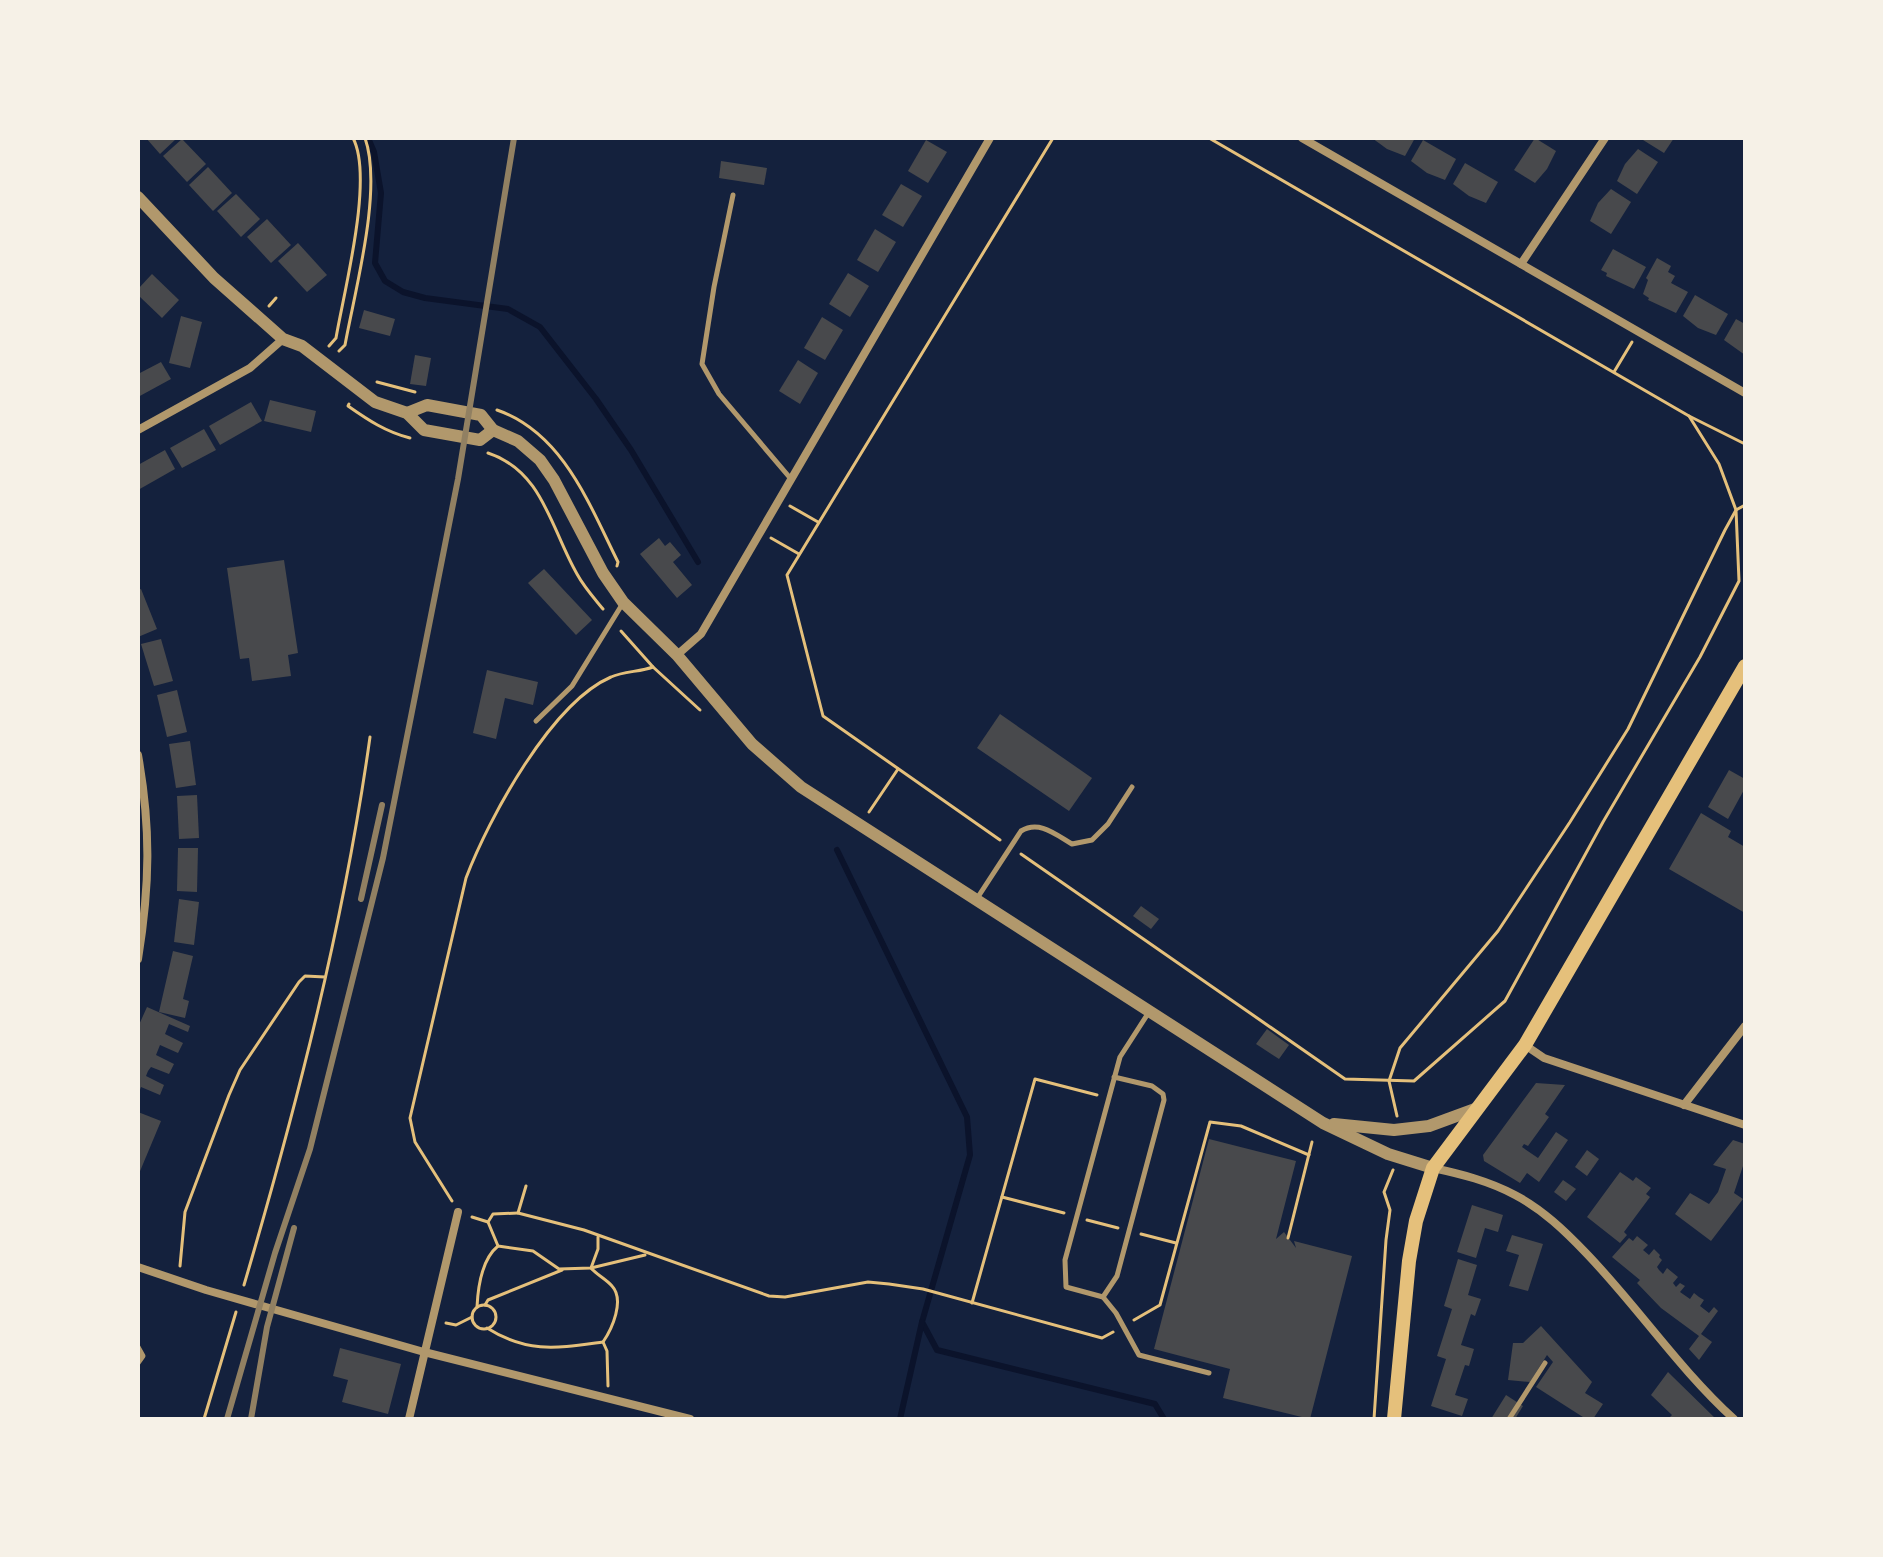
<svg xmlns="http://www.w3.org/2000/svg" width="1883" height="1557" font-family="Montserrat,sans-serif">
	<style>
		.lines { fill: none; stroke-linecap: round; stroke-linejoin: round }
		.stream { stroke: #0b132b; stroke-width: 6 }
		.building { fill: #48494c }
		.path { stroke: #e5c07b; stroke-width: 3 }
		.service { stroke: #b1986c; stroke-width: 5 }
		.minor { stroke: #b1986c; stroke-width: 8 }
		.tertiary { stroke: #b1986c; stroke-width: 12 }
		.secondary { stroke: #e5c07b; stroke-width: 14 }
		.rail { stroke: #918062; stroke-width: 6 }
	</style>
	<rect width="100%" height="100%" fill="#14213d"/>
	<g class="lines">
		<g class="stream">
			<path d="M368,138L374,152L381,193L375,263L385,281L403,292L425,298L508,309L540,327L596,399L631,450L698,562"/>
			<path d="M837,850L967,1117L970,1155L922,1322L937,1350L1155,1404L1164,1419"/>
			<path d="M900,1419L922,1322"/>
		</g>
	</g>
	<g class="building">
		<path d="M146,138H177L160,154Z"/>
		<path d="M1372,138H1415L1405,156L1387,149Z"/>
		<path d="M1535,138L1556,151L1547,169L1535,183L1514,170Z"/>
		<path d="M1645,138H1674L1664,153L1643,140Z"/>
		<path d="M182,139L206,164L187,182L163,156Z"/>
		<path d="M926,140L947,152L928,183L908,171Z"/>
		<path d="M1423,140L1456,159L1445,180L1427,173L1411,161Z"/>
		<path d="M1638,149L1658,162L1637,194L1617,181L1625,164Z"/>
		<path d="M721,161L767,168L764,185L719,178Z"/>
		<path d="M1465,163L1498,182L1486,203L1469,196L1453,184Z"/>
		<path d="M208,167L232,193L213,211L189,185Z"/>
		<path d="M901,184L922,196L903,227L882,215Z"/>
		<path d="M1611,189L1631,202L1611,234L1590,221L1598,203Z"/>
		<path d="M236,194L260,219L241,237L217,211Z"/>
		<path d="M267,219L291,245L271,263L247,237Z"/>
		<path d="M875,229L896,242L878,272L857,260Z"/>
		<path d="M298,243L327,275L307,292L278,261Z"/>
		<path d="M1613,249L1646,267L1634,289L1606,276L1607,273L1601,270Z"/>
		<path d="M1657,258L1671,266L1668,272L1675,276L1671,283L1688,292L1676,313L1648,300L1649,298L1643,294L1648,280L1646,278Z"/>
		<path d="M848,273L869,286L850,317L829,304Z"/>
		<path d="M152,274L179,300L162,318L138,295V289Z"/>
		<path d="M1695,295L1728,314L1716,335L1698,328L1683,316Z"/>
		<path d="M364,310L395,319L390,336L359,328Z"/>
		<path d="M181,316L202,322L190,368L169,363Z"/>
		<path d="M822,317L843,330L825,360L804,348Z"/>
		<path d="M1736,319L1745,324V355L1724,340Z"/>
		<path d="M415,355L431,358L426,386L410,384Z"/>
		<path d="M798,360L818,373L800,404L779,391Z"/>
		<path d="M161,362L171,379L138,397V374Z"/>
		<path d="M270,400L316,411L311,432L264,421Z"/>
		<path d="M251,402L262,421L220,445L209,426Z"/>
		<path d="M204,429L216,450L182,468L170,448Z"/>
		<path d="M165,450L175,469L138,490V465Z"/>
		<path d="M659,538L665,546L670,542L681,555L673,562L692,585L677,598L640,554Z"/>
		<path d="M284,560L298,653L288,655L291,676L252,681L249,658L240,659L227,568Z"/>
		<path d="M544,569L592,620L576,635L528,583Z"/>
		<path d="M141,589L157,629L138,637V590Z"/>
		<path d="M161,639L173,681L154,686L141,644Z"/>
		<path d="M487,670L538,682L533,705L505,698L496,739L473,733Z"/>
		<path d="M177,690L187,732L167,737L157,695Z"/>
		<path d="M1000,714L1092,778L1069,811L977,748Z"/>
		<path d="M190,741L196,785L176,788L169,744Z"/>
		<path d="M1729,770L1745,779V788L1728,819L1708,807Z"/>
		<path d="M197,795L199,838L179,839L177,796Z"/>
		<path d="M1701,813L1731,831L1728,837L1745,847V913L1669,869Z"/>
		<path d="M178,848H198L197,892L177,891Z"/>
		<path d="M179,899L199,902L194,945L174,942Z"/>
		<path d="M1141,906L1159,919L1151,929L1133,916Z"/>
		<path d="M173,951L193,956L183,999L189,1001L185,1018L159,1012Z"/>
		<path d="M147,1007L190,1026L188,1032L169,1024L165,1034L183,1043L178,1053L160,1045L156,1055L174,1064L169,1074L151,1067L148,1071L146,1076L164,1085L160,1095L141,1087L138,1095V1027Z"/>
		<path d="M1267,1029L1289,1045L1279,1059L1256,1044Z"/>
		<path d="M1536,1083L1565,1085L1545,1114L1549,1117L1528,1146L1524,1144L1522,1147L1538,1158L1556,1132L1568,1140L1539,1182L1527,1173L1520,1183L1484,1161L1483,1155Z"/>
		<path d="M138,1112L161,1121L138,1176Z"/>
		<path d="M1209,1139L1296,1161L1276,1239L1284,1232L1296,1248L1294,1241L1352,1256L1310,1419L1223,1398L1230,1369L1154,1349Z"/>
		<path d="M1733,1140L1745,1144V1160L1734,1193L1743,1199L1711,1241L1675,1214L1690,1193L1709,1204L1718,1192L1726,1169L1713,1165Z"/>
		<path d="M1587,1150L1599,1159L1587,1176L1575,1167Z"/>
		<path d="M1620,1172L1633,1181L1636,1177L1651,1188L1646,1194L1650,1197L1624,1232L1627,1235L1620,1243L1587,1217Z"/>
		<path d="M1563,1180L1576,1189L1566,1201L1554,1192Z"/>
		<path d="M1472,1205L1503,1215L1498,1232L1485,1228L1476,1258L1457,1252Z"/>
		<path d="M1512,1235L1543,1244L1528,1291L1509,1286L1519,1255L1506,1251Z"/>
		<path d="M1637,1236L1648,1245L1643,1250L1649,1255L1654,1249L1660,1255L1659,1257L1662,1260L1657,1267L1659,1270L1663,1274L1667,1268L1678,1277L1673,1283L1676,1287L1680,1283L1685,1286L1680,1292L1690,1299L1694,1293L1699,1297L1704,1300L1700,1306L1709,1313L1714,1307L1718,1311L1701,1334L1712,1342L1699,1360L1689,1349L1699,1336L1661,1308L1637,1283L1640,1280L1612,1257L1629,1238L1633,1241Z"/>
		<path d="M1458,1259L1477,1265L1468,1295L1481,1299L1475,1316L1471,1314L1461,1345L1474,1349L1469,1366L1465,1365L1455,1395L1468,1399L1462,1416L1431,1406L1446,1359L1437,1356L1452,1309L1444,1306Z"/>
		<path d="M1541,1326L1592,1382L1585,1393L1603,1404L1593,1419H1586L1536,1387L1553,1362L1547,1355L1530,1382L1508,1380L1513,1343H1523Z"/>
		<path d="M340,1348L401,1364L388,1414L342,1402L348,1380L333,1376Z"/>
		<path d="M1668,1372L1672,1376L1716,1419H1668L1672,1415L1651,1395Z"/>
		<path d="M1506,1395L1523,1406L1515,1419H1491Z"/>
	</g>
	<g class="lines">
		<g class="path">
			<path d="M269,306L276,298"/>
			<path d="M329,346L336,338C344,291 374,178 353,138"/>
			<path d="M339,351L345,345C355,290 383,189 365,138"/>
			<path d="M1614,372L1632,342"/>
			<path d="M377,382L415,392"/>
			<path d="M349,404L348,406C368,420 386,432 410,438"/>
			<path d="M497,410C563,433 589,504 618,562L617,566"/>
			<path d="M1689,416L1745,444"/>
			<path d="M488,453C543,471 551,529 577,574C584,587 594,598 603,609"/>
			<path d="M790,506L818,522"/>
			<path d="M771,538L799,554"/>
			<path d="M621,631L653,667L700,710"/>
			<path d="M869,812L898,769"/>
			<path d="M1000,840L823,716L787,575L1053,138"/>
			<path d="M1021,854L1345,1079L1414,1081L1505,1001L1603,822L1700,657L1739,581L1736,510L1719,464L1689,416L1209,138"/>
			<path d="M1397,1116L1389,1081L1400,1048L1498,931L1570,822L1628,729L1725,530L1736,510L1745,505"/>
			<path d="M526,1186L518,1213L584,1230L769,1296L785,1297L868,1282L889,1284L923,1289L1102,1338L1113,1332"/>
			<path d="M1002,1197L1064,1213"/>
			<path d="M452,1201L415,1142L410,1118L466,878C489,818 551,703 611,677C624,671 640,672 653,667"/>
			<path d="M518,1213L493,1214L488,1222L498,1246L533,1251L559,1269L591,1268L598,1249V1237"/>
			<path d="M472,1217L488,1222"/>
			<path d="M1087,1220L1118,1228"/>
			<path d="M1141,1234L1176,1243"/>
			<path d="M1288,1238L1312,1142"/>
			<path d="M180,1266L185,1212L229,1095L240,1070L299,982L305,976L325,977"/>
			<path d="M244,1285C297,1105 344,923 370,737"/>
			<path d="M972,1303L1035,1079L1097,1095"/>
			<path d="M485,1305L488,1300L562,1270"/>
			<circle cx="484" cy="1317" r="12"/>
			<path d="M477,1307C478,1286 482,1259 498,1246"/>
			<path d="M1134,1320L1160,1305L1210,1122L1241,1126L1309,1155"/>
			<path d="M446,1323L456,1325L472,1317"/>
			<path d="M487,1328C528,1354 558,1348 603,1342"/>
			<path d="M608,1386L607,1351L603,1342C612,1329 625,1300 612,1286C606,1279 597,1275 591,1268L645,1255"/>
			<path d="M204,1419L236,1312"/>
			<path d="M1374,1419L1386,1240L1390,1210L1384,1192L1393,1170"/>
		</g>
		<g class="service">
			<path d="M733,195L714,287L702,364L719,394L791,479"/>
			<path d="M536,721L572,686L623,603"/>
			<path d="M976,900L1021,831C1039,820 1055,834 1072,844L1092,840L1108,824L1132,787"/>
			<path d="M1114,1077L1152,1086L1163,1094L1164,1100L1117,1276L1103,1297L1066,1287L1065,1260L1120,1057L1149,1012"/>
			<path d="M1103,1297L1116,1313L1139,1355L1209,1373"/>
			<path d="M138,1347L143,1356L138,1363"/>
			<path d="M1509,1419L1545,1363"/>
		</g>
		<g class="minor">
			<path d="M1302,138L1745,393"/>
			<path d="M1521,264L1605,138"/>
			<path d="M138,430L250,368L283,339"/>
			<path d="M677,655L701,634L990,138"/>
			<path d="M138,755C151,828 150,885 138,959"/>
			<path d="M1525,1045L1544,1058L1745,1125"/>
			<path d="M1684,1105L1745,1026"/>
			<path d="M1433,1168C1461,1174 1489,1181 1515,1195C1542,1209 1565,1231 1586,1253C1638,1307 1679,1369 1734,1419"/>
			<path d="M138,1267L206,1290L424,1352L690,1419"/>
			<path d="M409,1419L458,1212"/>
		</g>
		<g class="tertiary">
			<path d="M138,197L214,278L283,339L302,346L375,402L407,413L424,430L480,440L493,430"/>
			<path d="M407,413L427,405L481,415L493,430L518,441L540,460L554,480L603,573L623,602L677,655L752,744L801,787L1323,1123L1388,1154L1433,1168"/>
			<path d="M1334,1124L1394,1130L1429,1126L1478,1108"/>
		</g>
		<path class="secondary" d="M1394,1419L1409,1261L1416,1221L1433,1168L1525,1045L1745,666"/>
		<g class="rail">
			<path d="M361,899L382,805"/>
			<path d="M227,1419L275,1253L310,1149L383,858L458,479L514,138"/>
			<path d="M251,1419L267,1327L294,1228"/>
		</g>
	</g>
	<rect width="1883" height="1557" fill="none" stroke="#f6f1e7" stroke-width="280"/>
</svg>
